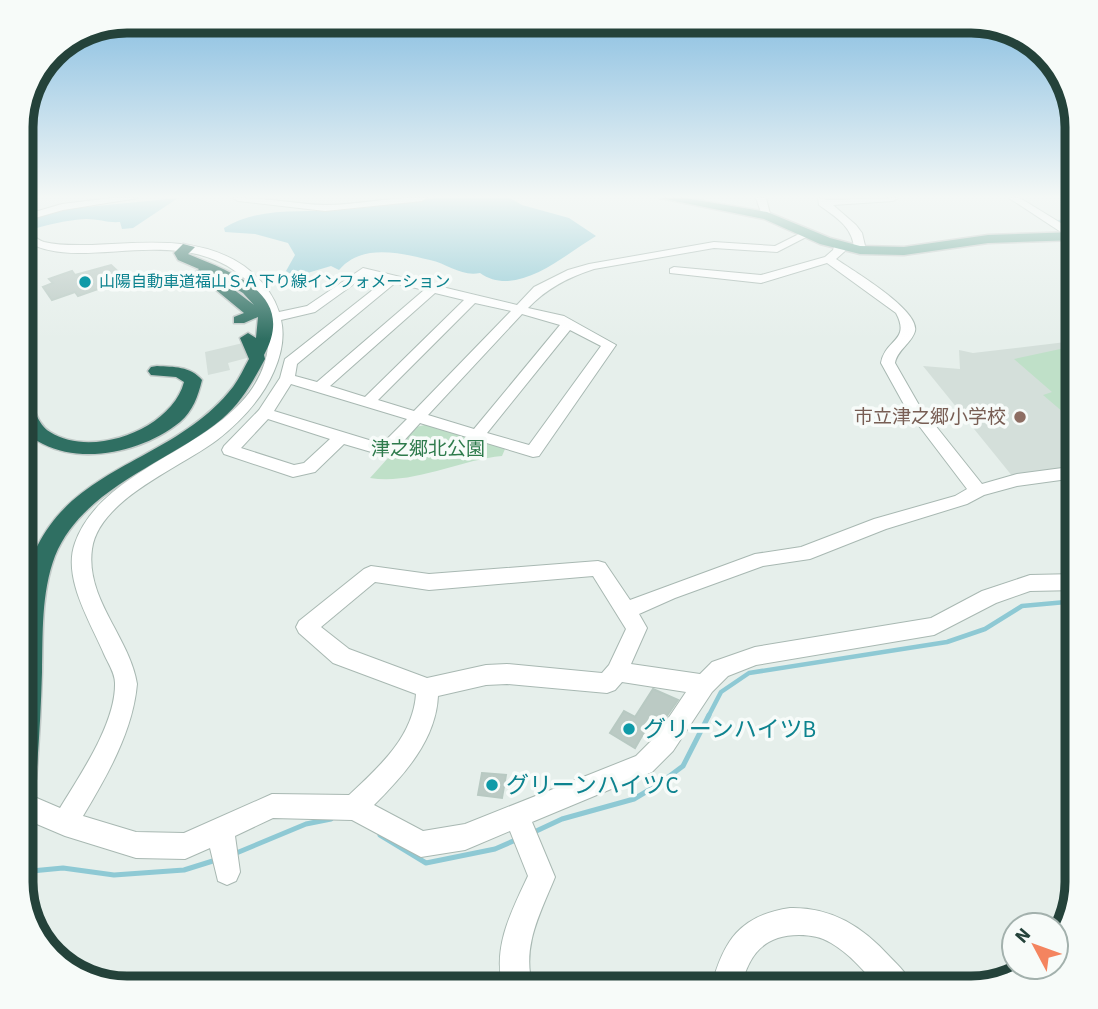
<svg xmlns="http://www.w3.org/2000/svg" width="1098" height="1009" font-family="'Source Sans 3','Noto Sans JP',sans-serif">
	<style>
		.built { fill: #d4dfda }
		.green { fill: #bfe0c8 }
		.water { fill: #8ec9d4 }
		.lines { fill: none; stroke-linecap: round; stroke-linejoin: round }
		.stream-far2 { stroke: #8ec9d4; stroke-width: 2.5 }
		.stream-far1 { stroke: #8ec9d4; stroke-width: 4.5 }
		.stream { stroke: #8ec9d4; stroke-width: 5 }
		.building { fill: #bbcac4; stroke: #b8c9c2; stroke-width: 2 }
		.minor-casing { stroke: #a8b8b2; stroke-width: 2 }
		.major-casing { stroke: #c2cac8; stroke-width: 3 }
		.highway-casing { stroke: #c2cac8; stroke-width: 3 }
		.minor { fill: #fff; fill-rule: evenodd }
		.major { fill: #6aa596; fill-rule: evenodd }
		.highway { fill: #2f6f62; fill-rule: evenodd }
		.culture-dot { fill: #0f9aa8; stroke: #f7fbf9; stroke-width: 2.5 }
		.education-dot { fill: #8d6e63; stroke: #f7fbf9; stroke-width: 2.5 }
		.labels { text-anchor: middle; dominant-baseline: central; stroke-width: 7; stroke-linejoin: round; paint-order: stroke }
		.far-culture-label { font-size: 16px; fill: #0d838f; stroke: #f7fbf9; text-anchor: start }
		.education-label { font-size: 19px; fill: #785e54; stroke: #f7fbf9; text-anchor: end }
		.park-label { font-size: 19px; fill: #2d7a4b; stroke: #f7fbf9 }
		.near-culture-label { font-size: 23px; fill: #0d838f; stroke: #f7fbf9; text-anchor: start }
		.rim { fill: none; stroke: #24423a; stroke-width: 9 }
	</style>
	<rect width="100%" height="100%" fill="#e6efeb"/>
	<g class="built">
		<path d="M1066,342L1077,345V465L1044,473L1013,477L923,366L960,369L959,350L973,353Z"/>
		<path d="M243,343L247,358L228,363L230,370L208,375L205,352Z"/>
	</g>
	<g class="green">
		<path d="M1065,348L1077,350V424L1043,395L1052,392L1014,359Z"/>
		<path d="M429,424L505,449L502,456C459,460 413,485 370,478L416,427Z"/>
	</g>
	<g class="water">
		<path d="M178,198L133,228L122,229L120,222C108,223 99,219 86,219C66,220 48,225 29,230L23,223L56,210Z"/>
		<path d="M435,198H510L522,205L569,218L596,236C564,255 517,299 480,273C462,277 448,264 430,260C400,253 362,243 339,270L331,266L304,274L302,281L286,271L295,255L288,243L255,234L225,232L224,228C258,206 304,213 342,210C373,207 404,203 435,198Z"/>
	</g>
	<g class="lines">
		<path class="stream-far2" d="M1060,224L1059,221L1077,220"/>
		<path class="stream-far1" d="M708,717L721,692L749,673L947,642L985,629L1022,606L1077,601"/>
		<g class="stream">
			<path d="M532,833L562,819L634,799L659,784L683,766L709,715"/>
			<path d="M380,835L426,863L495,849L518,839"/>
			<path d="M234,854L306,824L331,819"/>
			<path d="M21,872L63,868L114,875L184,870L216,860"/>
		</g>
	</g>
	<g class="building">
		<path d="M111,265L126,279L78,296L75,292L52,300L43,287L53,283L49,279L72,271L75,275Z"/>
		<path d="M653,689L678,700L664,720L654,715L635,748L610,733L624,711L635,717Z"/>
		<path d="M482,773L506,775L502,798L478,795Z"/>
	</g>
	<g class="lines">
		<g class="minor-casing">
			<g id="minor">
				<path d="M111,198H138L63,210L21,222V216L62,204Z"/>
				<path d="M233,198C264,197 294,204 325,205C359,205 393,196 427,198L422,201L325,211L238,201Z"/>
				<path d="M756,198H766L771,218H763Z"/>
				<path d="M818,198L827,200L898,198L893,201L833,205L856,225L862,233L866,250L860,253L854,250C854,228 836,217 819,205Z"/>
				<path d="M1009,198H1020L1077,233V239L1070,238Z"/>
				<path d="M21,228C29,231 35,239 44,242C59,246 77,245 92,245C143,243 199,235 244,266C260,278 273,293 279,312L307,306L363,268L517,305L534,287L568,270L589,264L714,242L775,246L803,232L812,234L777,252L714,248L594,269C569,277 547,288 528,308L564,316L616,345L539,456L533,457L420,423L391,455L385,456L344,444L315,472L293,477L224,454L222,450L224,446L259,410L280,378L285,359L384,281L365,276L315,312L281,320C285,337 281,355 274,371C262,399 240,422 217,440C180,468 99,499 92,549C85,599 130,638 137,684C133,731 107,776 83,816L136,832L184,833L272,794L349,795C379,767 413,737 416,694L333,663L299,633L296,627L299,621L364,569L371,566L429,574L598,561L605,563L630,600L755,554L801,547L874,519L955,496L967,489L907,410L881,363C885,339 911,341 896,313L827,263L761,283L670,273V269L674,267L761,275L825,257L833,250L835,244H843L845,251L836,259C852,270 920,310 915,331C912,343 897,350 895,363L919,405L982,484L1017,474L1070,467L1077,469V482L1068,479L1017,486L984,495L967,504L886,529L810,559L763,566L675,598L639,614L647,628L631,664L700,674L712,662L755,647L931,618L982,591L1030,575L1077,574V590L1030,591L996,603L934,635L756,665L728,676L712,692L673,751L652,772L532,822L555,877C540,914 521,947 533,988H503C492,948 511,912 528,876L510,831L465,850L421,857L352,820L273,818L235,836L240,872L236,881L227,885L218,881L210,848L185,859L136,858L65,836L32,822L21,823V797L32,796L60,808C80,775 116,723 115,683C115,673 108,663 104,654C91,623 62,578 75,543C107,452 268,445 269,334C269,312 261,293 244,278C176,218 71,279 21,237ZM395,283L424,290L317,382L295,376L297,364ZM435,293L464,300L365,397L330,386ZM475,303L511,311L414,411L378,400ZM522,314L560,325L474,429L428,415ZM570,330L601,346L529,445L487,433ZM291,384L407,419L382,444L274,411ZM268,419L330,439L304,463L294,465L241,448ZM593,576L626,629L609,665L602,673L507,664L486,665L427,678L349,649L321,627L375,582L429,590ZM622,682L686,692L657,735L636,756L465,824L423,831L374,805C404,775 436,740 438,696L486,685L507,684L607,693L615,690Z"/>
				<path d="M790,908C832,907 863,927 890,957C900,967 908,975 914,988H879C865,972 850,954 831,943C822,937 810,935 799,935C764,935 748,955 741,988H711C723,941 740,915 790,908Z"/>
			</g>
		</g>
		<g class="major-casing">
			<path id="major" d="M660,198H685L767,212L830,238L860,246L904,247L988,235L1077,232V240L988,243L904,255L860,254L820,244L764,219Z"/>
		</g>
		<g class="highway-casing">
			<g id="highway">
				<path d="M183,244L195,247L188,254C234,273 297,295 264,355L265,359C253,381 242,402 222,419C169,463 83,487 55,556C41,593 43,634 42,672C41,708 39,744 36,779L31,789L21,793V600C42,462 165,474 233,387C239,379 244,368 249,359L240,338L248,333L256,338L258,317L244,323H234V317L244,313L198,275L196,272L199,269L178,260L174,253ZM220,279L243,293L254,305Z"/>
				<path d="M157,366C174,367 190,366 202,380C198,396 193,411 180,422C144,451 85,465 43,444C34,440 24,431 21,422C19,414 21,403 21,395L27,396C35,408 37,424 50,432C92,459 172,429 184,382L176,377L151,375L148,371L151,367Z"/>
			</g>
		</g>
		<use href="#minor" class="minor"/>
		<use href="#major" class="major"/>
		<use href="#highway" class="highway"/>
	</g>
	<linearGradient id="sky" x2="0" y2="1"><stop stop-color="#84bce0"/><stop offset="0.58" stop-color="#f4f8f6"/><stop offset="1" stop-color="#f4f8f6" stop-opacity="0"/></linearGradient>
	<rect width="1098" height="339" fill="url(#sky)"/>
	<g class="culture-dot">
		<circle cx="85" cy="282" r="7"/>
		<circle cx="629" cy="729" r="7"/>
		<circle cx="492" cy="785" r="7"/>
	</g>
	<circle class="education-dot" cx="1020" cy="417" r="7"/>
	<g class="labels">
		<g class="far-culture-label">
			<text x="99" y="282">山陽自動車道福山ＳＡ下り線インフォメーション</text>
		</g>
		<g class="education-label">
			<text x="1006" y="417">市立津之郷小学校</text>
		</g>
		<g class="park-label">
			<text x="428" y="449">津之郷北公園</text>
		</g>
		<g class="near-culture-label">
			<text x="643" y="729">グリーンハイツB</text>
			<text x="506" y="785">グリーンハイツC</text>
		</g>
	</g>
	<path d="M0 0H1098V1009H0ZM127 33H971A94 94 0 0 1 1065 127V882A94 94 0 0 1 971 976H127A94 94 0 0 1 33 882V127A94 94 0 0 1 127 33Z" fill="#f7fbf9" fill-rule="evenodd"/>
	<path class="rim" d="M127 33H971A94 94 0 0 1 1065 127V882A94 94 0 0 1 971 976H127A94 94 0 0 1 33 882V127A94 94 0 0 1 127 33Z"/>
	<g transform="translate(1035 946) rotate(311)"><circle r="33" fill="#f7fbf9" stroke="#a3b1ad" stroke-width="2"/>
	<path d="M0-5L12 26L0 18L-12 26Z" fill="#f4845f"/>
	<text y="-10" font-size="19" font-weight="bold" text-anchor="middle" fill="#24423a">N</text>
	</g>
</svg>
